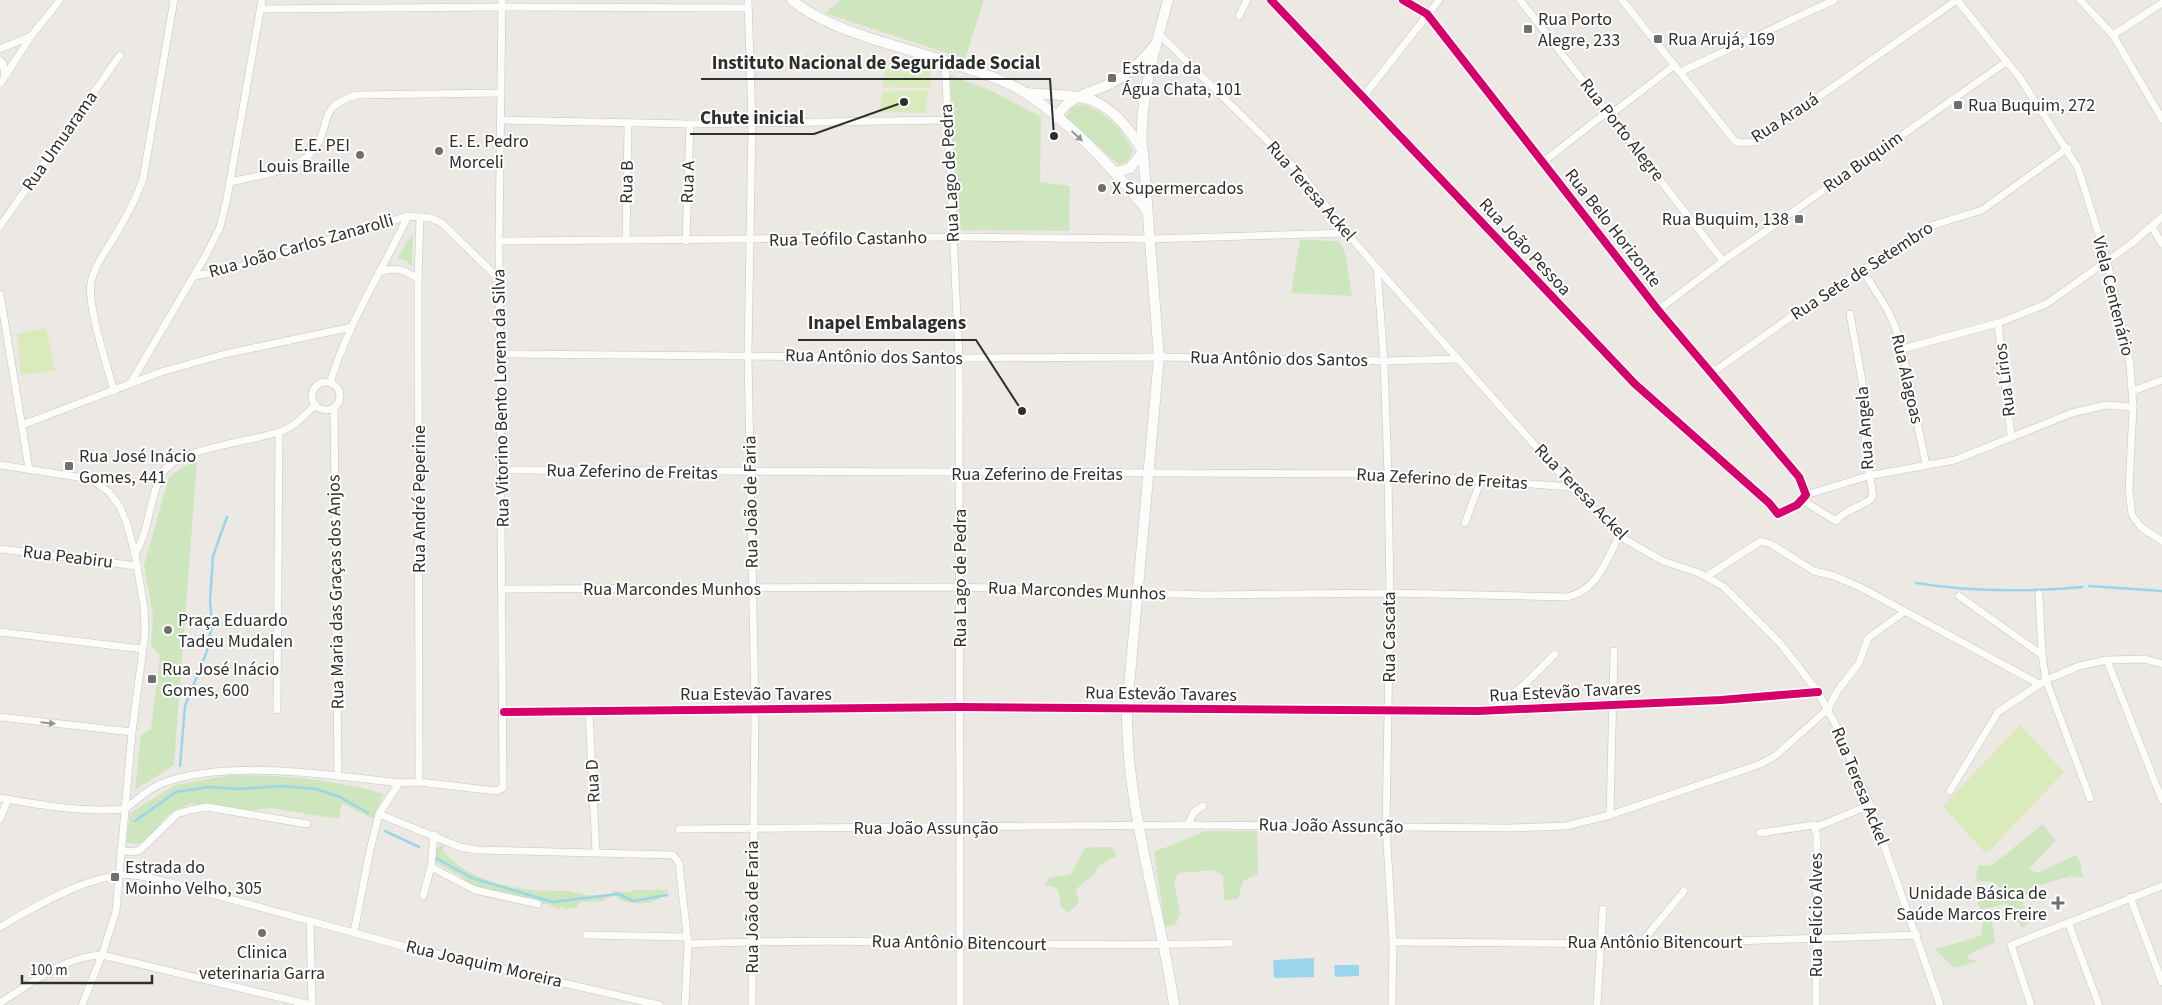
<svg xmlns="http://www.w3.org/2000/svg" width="2162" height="1005" font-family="'Source Sans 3',sans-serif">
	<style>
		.green { fill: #cee6be }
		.pitch { fill: #d9eabb }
		.water { fill: #99d6ec }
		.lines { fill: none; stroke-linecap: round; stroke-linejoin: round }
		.stream { stroke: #99d6ec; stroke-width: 2.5 }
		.street-casing { stroke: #c5c4c5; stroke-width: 8 }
		.secondary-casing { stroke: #c5c4c5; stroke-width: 11 }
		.street { stroke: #fcfcfb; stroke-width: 7 }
		.secondary { stroke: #fcfcfb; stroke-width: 10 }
		.cycleway-casing { stroke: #fff; stroke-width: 11 }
		.cycleway { stroke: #d6006c; stroke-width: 8 }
		.oneway { fill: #959594 }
		.poi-dot { fill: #706f6e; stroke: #fff; stroke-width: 2 }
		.labels { text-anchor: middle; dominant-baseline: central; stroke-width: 4; stroke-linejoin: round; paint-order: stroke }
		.poi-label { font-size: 18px; fill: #2e2e2e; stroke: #fff; text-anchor: start }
		.street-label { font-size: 18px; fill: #2e2e2e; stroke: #fff }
		.leader { fill: none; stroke: #2e2e2e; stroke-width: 2 }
		.callout-dot { fill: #2e2e2e; stroke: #fff; stroke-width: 2 }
		.callout-label { font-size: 19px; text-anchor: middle; font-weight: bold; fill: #2e2e2e; stroke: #fff; stroke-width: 4; stroke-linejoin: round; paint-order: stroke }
	</style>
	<rect width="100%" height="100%" fill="#ece8e4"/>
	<g class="green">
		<path d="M840,0H984L965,59L825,13Z"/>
		<path d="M950,75L990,90L1041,117L1040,182L1070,186L1069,231L958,230Z"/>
		<path d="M1083,104C1107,113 1122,129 1133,151L1128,161L1119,165L1066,118L1071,108Z"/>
		<path d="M413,232L412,266L405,260L397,259Z"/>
		<path d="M1300,240L1339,241L1345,252L1352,296L1291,293Z"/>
		<path d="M197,461L174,765L135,790L141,735L151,729L160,656L151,645L153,615L144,566L169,477L183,467Z"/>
		<path d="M231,775C286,776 330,778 384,794L373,819L342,803L339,819L271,808L249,811L198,806L192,803C186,806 177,809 171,813C153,827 153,851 126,842L130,813L175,785Z"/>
		<path d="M2043,824L2056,841L2029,868L2037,873L2076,855L2080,862L2083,878L2071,876L2030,888L2023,903L2030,922L2022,928L2007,903L1981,910L1978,904L1981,894L2000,888L1993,882L1975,881L1979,865L1991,866Z"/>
		<path d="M1206,831H1257L1258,874L1243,881L1238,899L1224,900L1223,876L1216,870L1179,873L1174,880L1180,913L1176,924L1165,927L1154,852Z"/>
		<path d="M443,845L444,852C473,886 528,892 569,891C573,891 576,893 580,894C589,896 601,895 611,894L612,896L602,901L581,902L576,908L565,909L562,906L559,909L548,904H540L533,899L529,901L472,886L460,876L435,862V848Z"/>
		<path d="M1094,847H1110L1115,850L1116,856L1098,866L1094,874L1076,889L1079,903L1068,913L1061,907L1058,890L1052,886L1044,887L1049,878L1071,874L1085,848Z"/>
		<path d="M632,890H666L668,891C662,894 661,898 655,901C643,905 620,905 613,893L614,891L630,892Z"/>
		<path d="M1983,918H1990L1993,925L1995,942L1969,954L1967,959L1979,961L1954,968L1935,949L1981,936Z"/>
	</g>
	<g class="pitch">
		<path d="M886,68H931L930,88L882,87Z"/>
		<path d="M928,90L926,113L880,112L882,92Z"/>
		<path d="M46,328L55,370L21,375L17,334Z"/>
		<path d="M2020,725L2064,772L1986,854L1943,806Z"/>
	</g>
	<g class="water">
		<path d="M1314,958V977L1274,978L1273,960Z"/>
		<path d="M1334,965H1359V976L1335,977Z"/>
	</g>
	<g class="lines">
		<g class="stream">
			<path d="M1916,583C1971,592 2026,592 2082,587"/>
			<path d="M2089,586L2162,591"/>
			<path d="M180,766L185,706L207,651L212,625L210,601L213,556L227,517"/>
			<path d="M135,821L176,792L208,787L239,789L284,786L316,789L340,797L368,813"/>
			<path d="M385,831L419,847"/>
			<path d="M436,858L472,878L553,902L618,894L633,901L667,895"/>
		</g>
		<g class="street-casing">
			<g id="street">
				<path d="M748,0L752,122L748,356L755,708L752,1005"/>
				<path d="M1271,0L1635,384L1769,503L1778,514L1797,505L1806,495L1799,477L1658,310L1427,14L1403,0"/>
				<path d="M1520,0L1723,261"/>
				<path d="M1622,0L1735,141L1740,143L1754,142L1957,0"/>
				<path d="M1957,0L2020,78L2078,168L2107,261L2130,364L2133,407L2129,490L2132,515L2141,527L2162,541"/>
				<path d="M2080,0L2113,35L2162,119"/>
				<path d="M260,9L502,7L748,8"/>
				<path d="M1239,16L1247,0"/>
				<path d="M1159,34L1302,175L1347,233L1377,268L1572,487L1619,536L1663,561L1699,573L1724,587L1780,643L1818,692L1839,731L1870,805L1940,1005"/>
				<path d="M2113,35L2162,3"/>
				<path d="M0,49L31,36"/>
				<path d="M0,60L3,64L5,76"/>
				<path d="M945,61L959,358L960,1005"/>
				<path d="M1680,72L1834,0"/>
				<path d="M0,84L31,36L60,0"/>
				<path d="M1363,97L1439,0"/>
				<path d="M1610,115L1675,65"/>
				<path d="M501,120L690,124L947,120"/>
				<path d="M1543,162L1607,112"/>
				<path d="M230,182C254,176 291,173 310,154C334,130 313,107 357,95L501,93"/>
				<path d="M0,226L120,55"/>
				<path d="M2152,227L2162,244"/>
				<path d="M626,240L628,124"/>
				<path d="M499,241L952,237L1150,239L1347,233"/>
				<path d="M686,241L690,124"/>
				<path d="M1377,269L1384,361L1388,474L1390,593L1386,827L1393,942L1392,1005"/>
				<path d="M382,271C397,267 405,270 418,279"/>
				<path d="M1863,271L1887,309L1895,326L1902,349L1926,465"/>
				<path d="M194,276L229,270L408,216L431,218L442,223L499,279"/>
				<path d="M0,294L29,469"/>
				<path d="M1658,310L1723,261L2006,62"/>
				<path d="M1998,323L2011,436"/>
				<path d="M1902,349L1998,323L2046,304L2131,244L2162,217"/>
				<path d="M500,354L959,358L1159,357L1384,361L1458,359"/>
				<path d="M1712,373L1782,323L1930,226L1982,210L2068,148"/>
				<circle cx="326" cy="396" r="14"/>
				<path d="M330,383C347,325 382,271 408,216"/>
				<path d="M130,384L206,255L220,227L227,198L262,0"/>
				<path d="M114,391C107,365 87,307 91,282C95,265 107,249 116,234C127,216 136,199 143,179L174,0"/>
				<path d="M2133,391L2162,380"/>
				<path d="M334,408L338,776"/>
				<path d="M22,425L161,372L225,354L352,327"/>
				<path d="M0,465L91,479L109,492L120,507L127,524L135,554L144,607L145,633L132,732L116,911L102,955L82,1005"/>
				<path d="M502,470L1388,474L1572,487"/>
				<path d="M1806,495L1868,476L1955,460L2072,413L2106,405L2133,407"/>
				<path d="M1802,500L1836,521C1847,507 1865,508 1873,496L1866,453L1862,381L1850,314"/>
				<path d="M1465,523L1481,480"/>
				<path d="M0,549L137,566"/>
				<path d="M135,554C151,527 149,494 164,471C178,449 253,441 279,432C294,427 304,416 315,405"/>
				<path d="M1707,576L1761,541L1771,544L1814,571L1834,576L1862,588L2039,684"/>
				<path d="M503,589L959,587L1206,595L1390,593L1566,597C1596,592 1607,560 1619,536"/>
				<path d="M2039,594L2042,655L2046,680L2090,798"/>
				<path d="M1959,596L2042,655"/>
				<path d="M0,632L142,649"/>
				<path d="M2107,660L2162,800"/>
				<path d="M277,710L279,432"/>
				<path d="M589,710L596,852"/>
				<path d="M1492,710L1525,684L1555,654"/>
				<path d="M504,712L959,707L1478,711L1721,700L1818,692"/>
				<path d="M0,717L132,732"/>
				<path d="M419,782L418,279L420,217"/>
				<path d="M1950,791L1998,712L2046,680L2079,666L2107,660L2145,659L2162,664"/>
				<path d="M0,798C42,805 82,813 125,809"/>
				<path d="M125,809C137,800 149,788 163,783C229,759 330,775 399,783L419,782L496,791L503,788L499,241L502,0"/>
				<path d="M379,814L460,847L477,850L673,855L679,863L688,944L685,1005"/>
				<path d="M1610,815L1614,651"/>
				<path d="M0,819L8,799"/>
				<path d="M1188,825L1194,812L1203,806"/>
				<path d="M679,829L1188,825L1509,828L1566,826L1610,815L1758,765L1775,756L1828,709L1838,690L1859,663L1868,638L1904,612"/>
				<path d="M1760,833L1814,825"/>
				<path d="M120,850L131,852L140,850L177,814L190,810L207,807L307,824"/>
				<path d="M431,867L475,890L538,904"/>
				<path d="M423,896L431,867L434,835"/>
				<path d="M2130,897L2162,982"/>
				<path d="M310,921L312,1005"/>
				<path d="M2068,922L2099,1005"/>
				<path d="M0,927C34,907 93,872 133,875C145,876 158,880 171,883L406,947L659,1005"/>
				<path d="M354,932L370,850L379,814L399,783"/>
				<path d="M586,935L687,937"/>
				<path d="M1393,942L1640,944L1917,935"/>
				<path d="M688,944C869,936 1050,949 1230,943"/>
				<path d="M1640,944L1684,891"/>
				<path d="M0,1003C30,984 65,956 102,955L311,1005"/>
				<path d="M1597,1005L1603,909"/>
				<path d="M1816,1005L1817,836L1814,825L1819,826L1870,805"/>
				<path d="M2031,1005L2011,945L2162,886"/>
			</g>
		</g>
		<g class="secondary-casing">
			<g id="secondary">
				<path d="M792,0C829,31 896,45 942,60C969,69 1003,78 1027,94C1072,124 1112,167 1146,209"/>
				<path d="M1026,93C1045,95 1070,94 1088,99C1112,106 1131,131 1143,152L1159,357L1127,709C1126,811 1160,905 1174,1005"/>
				<path d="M1057,118C1066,95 1095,93 1115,81C1131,72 1143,60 1155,45"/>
				<path d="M1142,149C1139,98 1155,49 1168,0"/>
				<path d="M1117,172L1130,168L1143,152"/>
			</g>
		</g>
		<use href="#street" class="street"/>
		<use href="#secondary" class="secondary"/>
		<g class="cycleway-casing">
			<g id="cycleway">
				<path d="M1271,0L1635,384L1769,503L1778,514L1797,505L1806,495L1799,477L1658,310L1427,14L1403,0"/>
				<path d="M504,712L959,707L1478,711L1721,700L1818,692"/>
			</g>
		</g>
		<use href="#cycleway" class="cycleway"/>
	</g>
	<defs><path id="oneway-solid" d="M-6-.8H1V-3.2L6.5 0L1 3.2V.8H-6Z" transform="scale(1.25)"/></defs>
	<g class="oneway">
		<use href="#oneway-solid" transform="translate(1077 136) rotate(42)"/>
		<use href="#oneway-solid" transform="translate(48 723) rotate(6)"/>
	</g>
	<g class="poi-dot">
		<rect x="1523" y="24" width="10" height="10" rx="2.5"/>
		<rect x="1653" y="34" width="10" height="10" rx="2.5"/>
		<rect x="1107" y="73" width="10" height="10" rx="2.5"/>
		<rect x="1953" y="100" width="10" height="10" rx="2.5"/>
		<circle cx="439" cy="151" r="5"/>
		<circle cx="360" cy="155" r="5"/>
		<circle cx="1102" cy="188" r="5"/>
		<rect x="1794" y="214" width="10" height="10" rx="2.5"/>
		<rect x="64" y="461" width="10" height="10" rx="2.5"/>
		<circle cx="168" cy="630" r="5"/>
		<rect x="147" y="674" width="10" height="10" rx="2.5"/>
		<rect x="110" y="872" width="10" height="10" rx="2.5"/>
		<path d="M2055.5 895.5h5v5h5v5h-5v5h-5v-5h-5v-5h5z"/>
		<circle cx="262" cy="933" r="5"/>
	</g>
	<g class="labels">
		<g class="poi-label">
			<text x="1538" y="19">Rua Porto<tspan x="1538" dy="21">Alegre, 233</tspan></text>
			<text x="1668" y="39">Rua Arujá, 169</text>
			<text x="1122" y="68">Estrada da<tspan x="1122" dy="21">Água Chata, 101</tspan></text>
			<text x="1968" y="105">Rua Buquim, 272</text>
			<text x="449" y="141">E. E. Pedro<tspan x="449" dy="21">Morceli</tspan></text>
			<text x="350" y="145" text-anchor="end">E.E. PEI<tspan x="350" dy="21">Louis Braille</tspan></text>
			<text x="1112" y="188">X Supermercados</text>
			<text x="1789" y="219" text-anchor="end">Rua Buquim, 138</text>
			<text x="79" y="456">Rua José Inácio<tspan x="79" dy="21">Gomes, 441</tspan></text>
			<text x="178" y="620">Praça Eduardo<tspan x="178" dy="21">Tadeu Mudalen</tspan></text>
			<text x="162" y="669">Rua José Inácio<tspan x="162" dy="21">Gomes, 600</tspan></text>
			<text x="125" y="867">Estrada do<tspan x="125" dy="21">Moinho Velho, 305</tspan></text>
			<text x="2047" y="893" text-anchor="end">Unidade Básica de<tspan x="2047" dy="21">Saúde Marcos Freire</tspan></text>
			<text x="262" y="952" text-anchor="middle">Clinica<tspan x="262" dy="21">veterinaria Garra</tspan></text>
		</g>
		<g class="street-label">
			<text transform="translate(1785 118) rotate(-33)">Rua Arauá</text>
			<text transform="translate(1622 130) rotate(52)">Rua Porto Alegre</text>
			<text transform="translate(60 141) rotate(-55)">Rua Umuarama</text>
			<text transform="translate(1863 162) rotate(-35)">Rua Buquim</text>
			<text transform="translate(950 173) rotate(-93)">Rua Lago de Pedra</text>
			<text transform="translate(627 182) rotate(-89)">Rua B</text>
			<text transform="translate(688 182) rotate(-88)">Rua A</text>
			<text transform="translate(1311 191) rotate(49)">Rua Teresa Ackel</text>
			<text transform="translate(1613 228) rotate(52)">Rua Belo Horizonte</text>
			<text transform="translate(848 239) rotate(-1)">Rua Teófilo Castanho</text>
			<text transform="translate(301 246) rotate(-16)">Rua João Carlos Zanarolli</text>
			<text transform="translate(1525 247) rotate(47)">Rua João Pessoa</text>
			<text transform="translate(1862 271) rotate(-33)">Rua Sete de Setembro</text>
			<text transform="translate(2113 296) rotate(76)">Viela Centenário</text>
			<text transform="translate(874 357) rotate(1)">Rua Antônio dos Santos</text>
			<text transform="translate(1279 359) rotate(1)">Rua Antônio dos Santos</text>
			<text transform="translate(1907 379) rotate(77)">Rua Alagoas</text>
			<text transform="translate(2005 380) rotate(-97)">Rua Lírios</text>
			<text transform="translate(501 398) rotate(-91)">Rua Vitorino Bento Lorena da Silva</text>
			<text transform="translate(1865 428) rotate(-94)">Rua Angela</text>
			<text transform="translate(632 472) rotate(1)">Rua Zeferino de Freitas</text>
			<text x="1037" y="474">Rua Zeferino de Freitas</text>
			<text transform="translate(1442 479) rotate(3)">Rua Zeferino de Freitas</text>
			<text transform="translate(1581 492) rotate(46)">Rua Teresa Ackel</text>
			<text transform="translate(419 499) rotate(-90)">Rua André Peperine</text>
			<text transform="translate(751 502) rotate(-91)">Rua João de Faria</text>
			<text transform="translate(68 557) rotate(7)">Rua Peabiru</text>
			<text transform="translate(960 578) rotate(-90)">Rua Lago de Pedra</text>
			<text x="672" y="589">Rua Marcondes Munhos</text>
			<text transform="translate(1077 591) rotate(2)">Rua Marcondes Munhos</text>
			<text transform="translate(336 592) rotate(-91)">Rua Maria das Graças dos Anjos</text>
			<text transform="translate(1389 637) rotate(-90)">Rua Cascata</text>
			<text transform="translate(1565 692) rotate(-3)">Rua Estevão Tavares</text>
			<text x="756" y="694">Rua Estevão Tavares</text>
			<text transform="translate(1161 694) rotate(1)">Rua Estevão Tavares</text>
			<text transform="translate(593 781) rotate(-93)">Rua D</text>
			<text transform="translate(1860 786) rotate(68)">Rua Teresa Ackel</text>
			<text transform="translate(1331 826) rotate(1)">Rua João Assunção</text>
			<text x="926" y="828">Rua João Assunção</text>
			<text transform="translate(752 907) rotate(-90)">Rua João de Faria</text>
			<text transform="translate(1816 915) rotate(-90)">Rua Felício Alves</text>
			<text x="1655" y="942">Rua Antônio Bitencourt</text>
			<text transform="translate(959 943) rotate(1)">Rua Antônio Bitencourt</text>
			<text transform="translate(484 964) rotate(13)">Rua Joaquim Moreira</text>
		</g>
	</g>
	<path class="leader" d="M1054 136L1050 79H701M904 102L814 134H690M1022 411L976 340H798"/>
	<g class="callout-dot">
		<circle cx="1054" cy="136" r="5"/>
		<circle cx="904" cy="102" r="5"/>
		<circle cx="1022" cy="411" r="5"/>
	</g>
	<g class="callout-label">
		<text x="876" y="69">Instituto Nacional de Seguridade Social</text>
		<text x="752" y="124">Chute inicial</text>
		<text x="887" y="329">Inapel Embalagens</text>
	</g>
	<path d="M22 975v8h130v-8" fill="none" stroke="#2e2e2e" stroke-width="2.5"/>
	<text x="30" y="975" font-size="15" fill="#2e2e2e" stroke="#ffffff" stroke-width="4" paint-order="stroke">100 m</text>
</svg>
